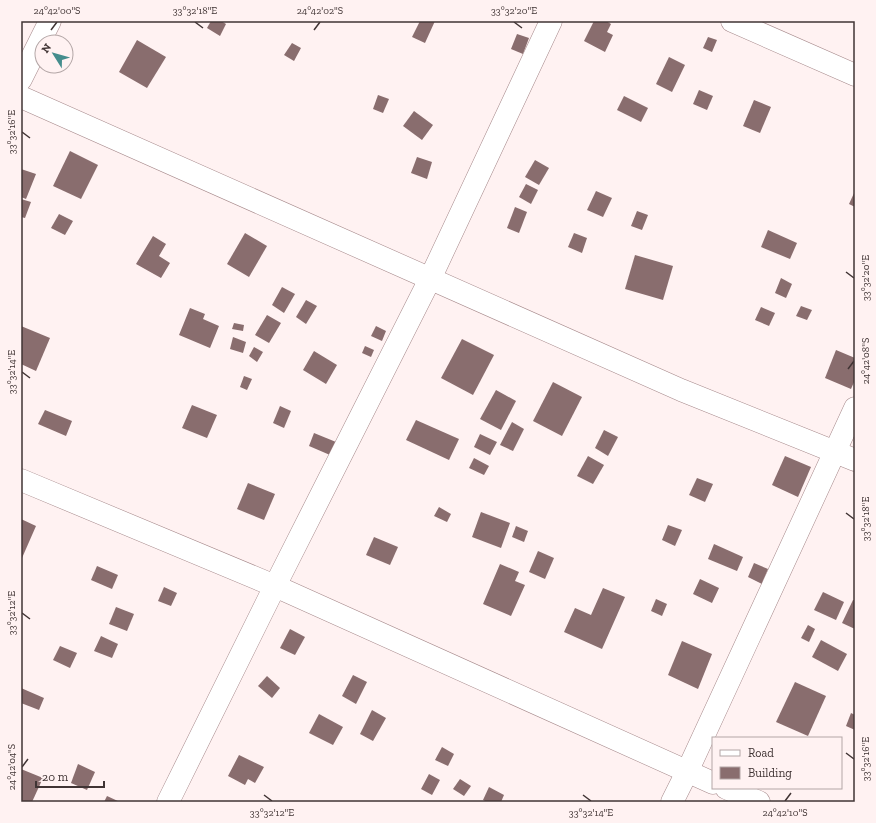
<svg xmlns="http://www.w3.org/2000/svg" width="876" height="823" font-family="'Zilla Slab',serif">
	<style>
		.building { fill: #896d6e }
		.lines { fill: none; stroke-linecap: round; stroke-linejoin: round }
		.minor-casing { stroke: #a6898b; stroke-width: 23 }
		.minor { stroke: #fff; stroke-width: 22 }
		.ticks { fill: none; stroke: #403434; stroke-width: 1.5 }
		.neatline { fill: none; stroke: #403434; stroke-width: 1.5 }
		.ticks-label { font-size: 10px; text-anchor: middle; fill: #403434 }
	</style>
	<rect width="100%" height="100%" fill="#fff2f2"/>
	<g class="building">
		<path d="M211,21H221L226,24L220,36L207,28Z"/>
		<path d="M420,21H435L425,43L412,37Z"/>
		<path d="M594,21H606L611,24L607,32L613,35L605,52L584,41Z"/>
		<path d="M517,34L529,38L523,54L511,49Z"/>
		<path d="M708,37L717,40L712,52L703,48Z"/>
		<path d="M137,40L166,57L147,88L119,72Z"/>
		<path d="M292,43L301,48L294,61L284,55Z"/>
		<path d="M669,57L685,65L672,92L656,84Z"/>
		<path d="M699,90L713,96L707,110L693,104Z"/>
		<path d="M378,95L389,99L383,113L373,109Z"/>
		<path d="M624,96L648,108L641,122L617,110Z"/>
		<path d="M754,100L771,107L760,133L743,126Z"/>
		<path d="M414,111L433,125L422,140L403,126Z"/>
		<path d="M70,151L98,165L81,199L53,186Z"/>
		<path d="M417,157L432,162L427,179L411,173Z"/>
		<path d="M535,160L549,168L539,185L525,177Z"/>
		<path d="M21,169L36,174L26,199L21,197Z"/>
		<path d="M526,184L538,190L531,204L519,197Z"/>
		<path d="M596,191L612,198L603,217L587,210Z"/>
		<path d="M855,191V207L849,204Z"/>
		<path d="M21,199L31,202L25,218L21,217Z"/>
		<path d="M515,207L527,212L519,233L507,228Z"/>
		<path d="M637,211L648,215L642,230L631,226Z"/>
		<path d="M59,214L73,221L65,235L51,228Z"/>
		<path d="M768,230L797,243L790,259L761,247Z"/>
		<path d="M245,233L267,246L249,277L227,264Z"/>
		<path d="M574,233L587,238L582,253L568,247Z"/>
		<path d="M153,236L166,244L159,256L170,263L161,278L136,264Z"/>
		<path d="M635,255L673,266L663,300L625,289Z"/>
		<path d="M781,278L792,284L786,298L775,293Z"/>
		<path d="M282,287L295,294L284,313L272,305Z"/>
		<path d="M306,300L317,306L306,324L296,317Z"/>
		<path d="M801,306L812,310L807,320L796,316Z"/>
		<path d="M761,307L775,313L769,326L755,320Z"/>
		<path d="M190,308L205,314L203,319L219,326L210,348L179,335Z"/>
		<path d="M267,315L281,323L269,343L255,335Z"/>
		<path d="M234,323L244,325L243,331L232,329Z"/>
		<path d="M21,326L50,338L36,371L21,364Z"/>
		<path d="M376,326L386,331L382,341L371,336Z"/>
		<path d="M233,337L246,342L243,353L230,349Z"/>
		<path d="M462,339L494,355L473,395L441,378Z"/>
		<path d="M365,346L374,350L371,357L362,353Z"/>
		<path d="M254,347L263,352L257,362L249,356Z"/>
		<path d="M836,350L855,358V380L851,389L825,378Z"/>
		<path d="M314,351L337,365L326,384L303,370Z"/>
		<path d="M244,376L252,379L247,390L240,387Z"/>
		<path d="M553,382L582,397L562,436L533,421Z"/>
		<path d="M496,390L516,401L501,430L480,419Z"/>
		<path d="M192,405L217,415L207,438L182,428Z"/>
		<path d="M280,406L291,411L284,428L273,423Z"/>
		<path d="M45,410L72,421L66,436L38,424Z"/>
		<path d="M416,420L459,439L449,460L406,440Z"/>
		<path d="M512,422L524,429L513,451L500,445Z"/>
		<path d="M604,430L618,437L608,456L595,448Z"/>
		<path d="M314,433L336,442L330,455L309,446Z"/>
		<path d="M480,434L497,442L490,455L474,447Z"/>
		<path d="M588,456L604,465L593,484L577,476Z"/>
		<path d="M785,456L811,467L798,497L772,485Z"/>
		<path d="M474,458L489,466L484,475L469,468Z"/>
		<path d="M697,478L713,484L705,502L689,495Z"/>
		<path d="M248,483L275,494L264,520L237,509Z"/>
		<path d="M439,507L451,514L447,522L434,516Z"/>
		<path d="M481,512L510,523L501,548L472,537Z"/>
		<path d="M21,519L36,526L22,558L21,557Z"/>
		<path d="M668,525L682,530L675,546L662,540Z"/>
		<path d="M516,526L528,531L524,542L512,537Z"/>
		<path d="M374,537L398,547L390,565L366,555Z"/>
		<path d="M714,544L743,557L737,571L708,559Z"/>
		<path d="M538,551L554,558L545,579L529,572Z"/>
		<path d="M754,563L768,569L762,584L748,577Z"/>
		<path d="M500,564L519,572L515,581L525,585L511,616L483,604Z"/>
		<path d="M97,566L118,575L112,589L91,580Z"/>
		<path d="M700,579L719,588L712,603L693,594Z"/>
		<path d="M164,587L177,593L171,606L158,601Z"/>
		<path d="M603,588L625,597L602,649L564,632L575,608L591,615Z"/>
		<path d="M823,592L844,602L836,620L814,610Z"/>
		<path d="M656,599L667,604L662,616L651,611Z"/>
		<path d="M853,600H855V629L842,623Z"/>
		<path d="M116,607L134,614L127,631L109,624Z"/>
		<path d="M808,625L815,629L809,642L801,638Z"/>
		<path d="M290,629L305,637L295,655L280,648Z"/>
		<path d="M101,636L118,644L112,658L94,651Z"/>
		<path d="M821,640L847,654L838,671L812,657Z"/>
		<path d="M682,641L712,654L698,689L668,675Z"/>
		<path d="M60,646L77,653L70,668L53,660Z"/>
		<path d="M353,675L367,682L356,704L342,696Z"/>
		<path d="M267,676L280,688L272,698L258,686Z"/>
		<path d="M795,682L826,696L808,736L776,722Z"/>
		<path d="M21,688L44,698L39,710L21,703Z"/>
		<path d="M372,710L386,718L373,741L360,734Z"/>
		<path d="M851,713L855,715V730L846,726Z"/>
		<path d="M319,714L343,727L333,745L309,733Z"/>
		<path d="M442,747L454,754L448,766L435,760Z"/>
		<path d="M239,755L264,767L255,783L248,779L245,785L228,776Z"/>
		<path d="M78,764L95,772L87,790L71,783Z"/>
		<path d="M21,769L43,778L32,802L21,801Z"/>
		<path d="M429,774L440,780L432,795L421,789Z"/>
		<path d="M460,779L471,786L464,796L453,789Z"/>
		<path d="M489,787L504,795L501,802H487L483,800Z"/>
		<path d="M107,796L120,802H104Z"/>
	</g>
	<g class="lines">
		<g class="minor-casing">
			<g id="minor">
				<path d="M732,21L855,75"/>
				<path d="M21,79L50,21"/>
				<path d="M21,97L681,390L855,460"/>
				<path d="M21,480L275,586L713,783"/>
				<path d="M726,788L759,802"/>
				<path d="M168,802L275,586L430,279L551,21"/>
				<path d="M672,802L687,772L855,408"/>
			</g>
		</g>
		<use href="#minor" class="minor"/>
	</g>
	<path class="ticks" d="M195,22L203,28M514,22L522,28M51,30L57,22M314,30L320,22M22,132L30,138M846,272L854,278M848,369L854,361M22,372L30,378M846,513L854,519M22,613L30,619M846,753L854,759M22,767L28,759M264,795L272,801M583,795L591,801M785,801L791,793"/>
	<rect width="876" height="823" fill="none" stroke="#fff2f2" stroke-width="44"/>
	<rect x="712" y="737" width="130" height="52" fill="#fff2f2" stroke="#b3a6a6"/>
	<rect x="720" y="750" width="20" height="6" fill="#ffffff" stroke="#b3a6a6"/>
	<text x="748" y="757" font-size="12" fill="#403434">Road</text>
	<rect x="720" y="767" width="20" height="12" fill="#896d6e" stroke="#b3a6a6"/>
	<text x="748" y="777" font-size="12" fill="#403434">Building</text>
	<g transform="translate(54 54) rotate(307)"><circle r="19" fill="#fff2f2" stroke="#b3a6a6"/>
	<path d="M0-3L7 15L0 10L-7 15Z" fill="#458d8d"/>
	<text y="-6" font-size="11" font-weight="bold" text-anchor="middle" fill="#403434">N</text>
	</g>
	<path d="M36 781v6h68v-6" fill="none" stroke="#403434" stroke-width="2"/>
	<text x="42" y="781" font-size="12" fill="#403434" stroke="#fff2f2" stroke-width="3" paint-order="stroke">20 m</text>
	<rect x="22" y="22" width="832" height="779" class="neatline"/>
	<g class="ticks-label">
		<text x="57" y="14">24°42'00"S</text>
		<text x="195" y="14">33°32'18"E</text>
		<text x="320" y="14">24°42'02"S</text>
		<text x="514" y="14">33°32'20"E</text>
		<text transform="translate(11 132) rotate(-90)" y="4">33°32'16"E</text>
		<text transform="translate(865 278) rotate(-90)" y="4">33°32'20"E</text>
		<text transform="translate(865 361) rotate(-90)" y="4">24°42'08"S</text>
		<text transform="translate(11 372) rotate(-90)" y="4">33°32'14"E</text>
		<text transform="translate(865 519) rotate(-90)" y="4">33°32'18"E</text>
		<text transform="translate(11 613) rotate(-90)" y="4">33°32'12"E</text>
		<text transform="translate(865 759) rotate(-90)" y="4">33°32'16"E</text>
		<text transform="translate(11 767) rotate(-90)" y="4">24°42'04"S</text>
		<text x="272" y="816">33°32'12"E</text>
		<text x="591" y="816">33°32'14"E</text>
		<text x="785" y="816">24°42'10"S</text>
	</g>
</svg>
